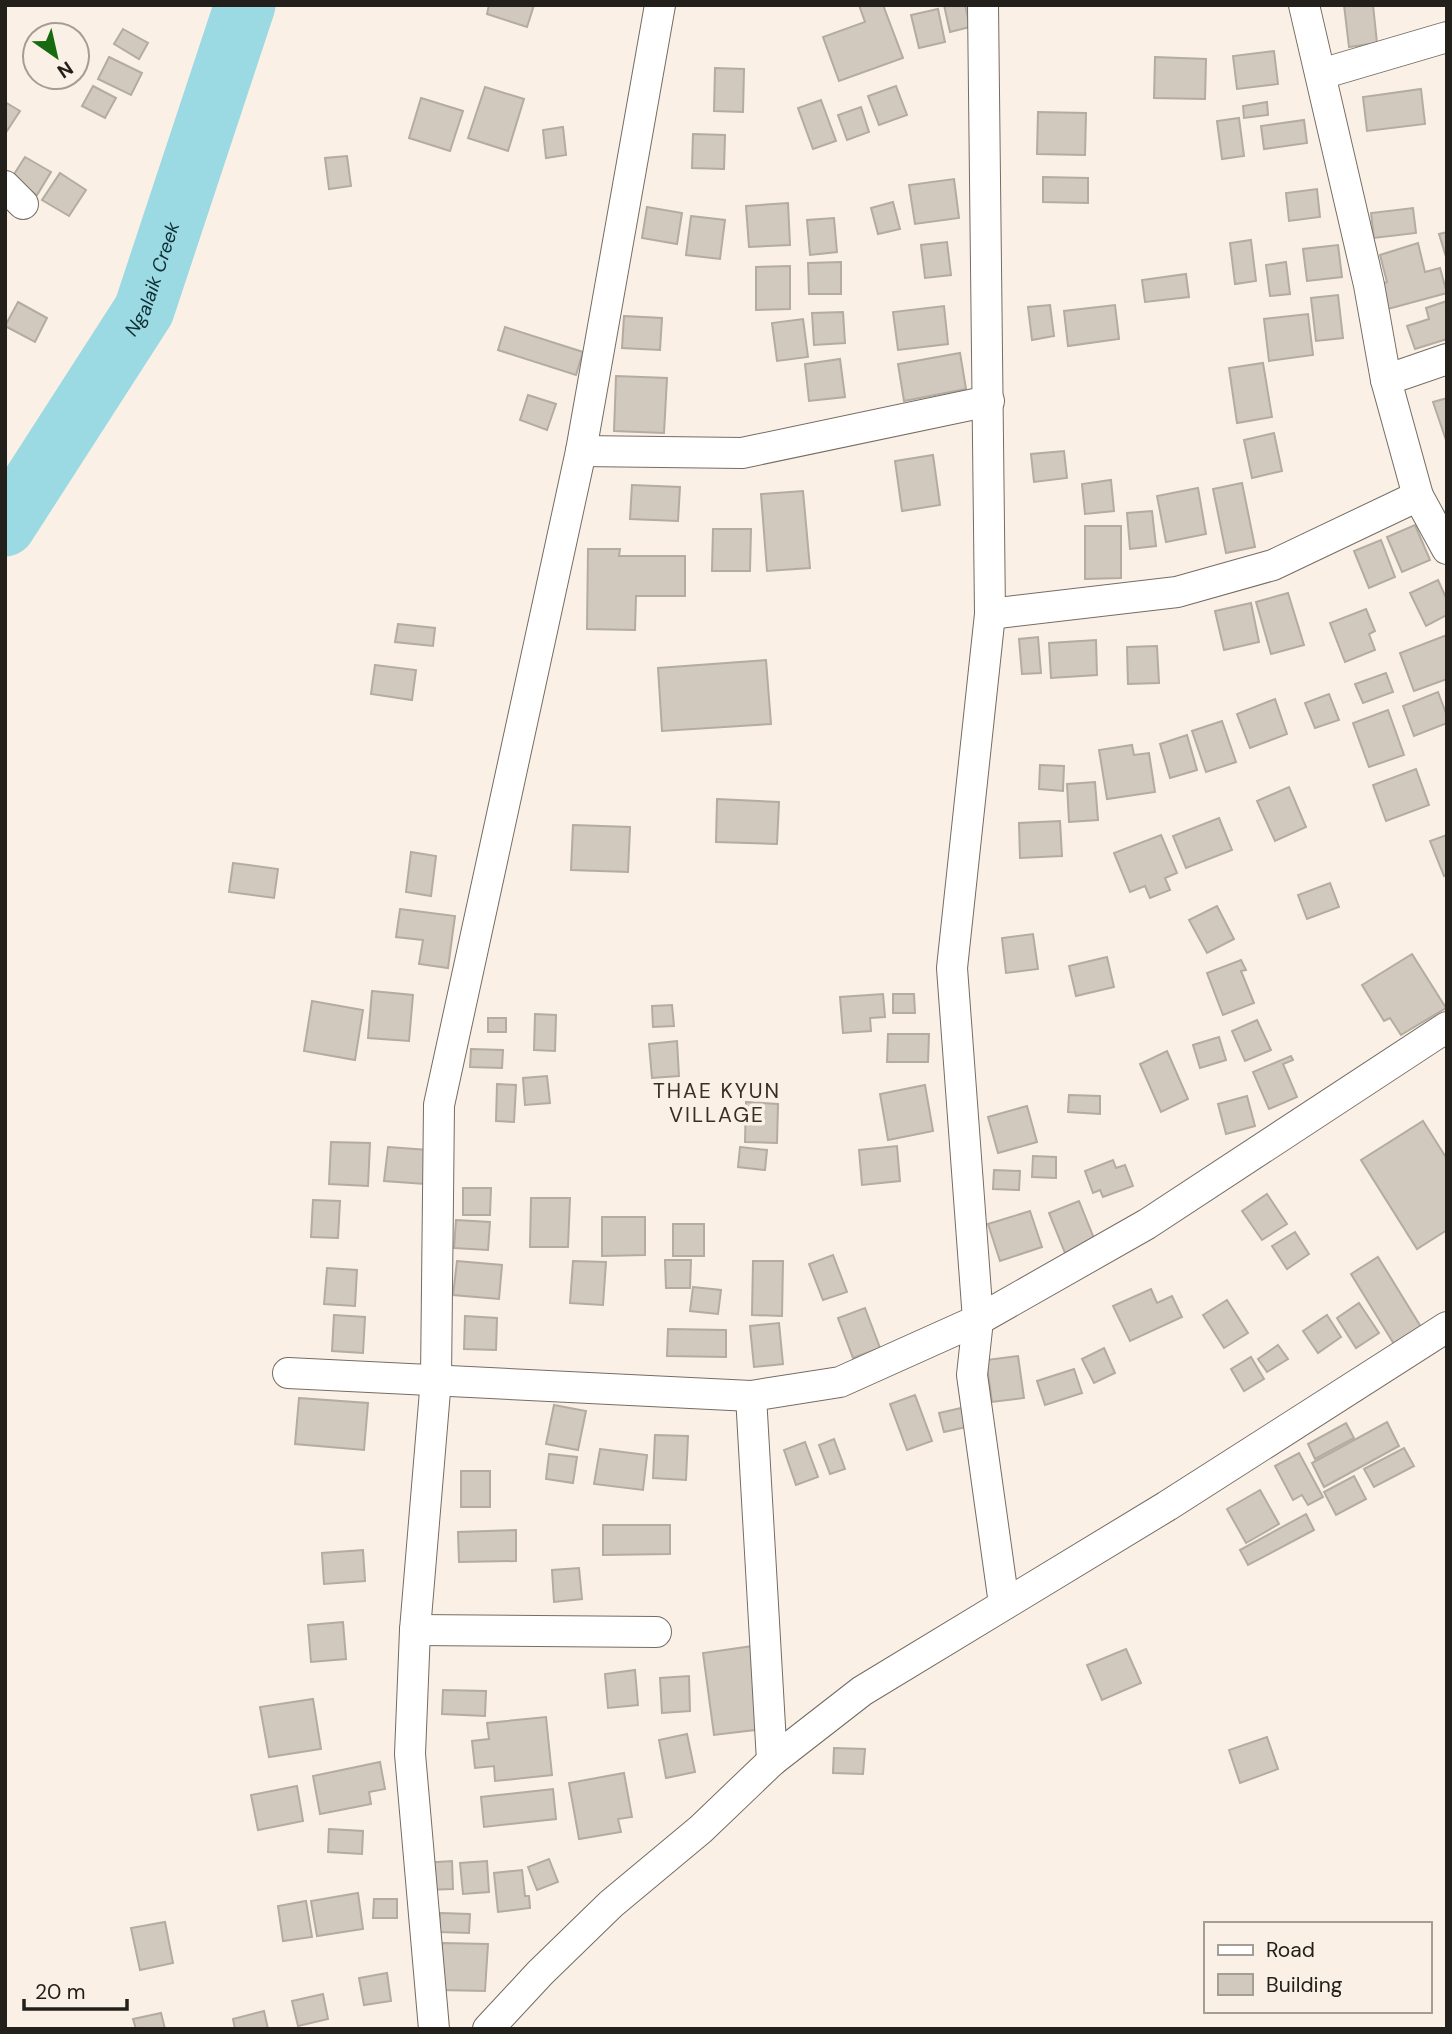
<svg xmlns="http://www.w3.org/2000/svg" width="1452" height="2034" font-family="'DM Sans',sans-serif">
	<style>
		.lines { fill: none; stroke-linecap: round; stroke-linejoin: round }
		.river { stroke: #9bd9e3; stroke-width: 61 }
		.building { fill: #d2c9be; stroke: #b4aba1; stroke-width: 2 }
		.street-casing { stroke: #756c63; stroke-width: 32 }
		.street { stroke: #fff; stroke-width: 30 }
		.labels { text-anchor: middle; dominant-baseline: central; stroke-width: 7; stroke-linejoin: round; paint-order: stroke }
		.water-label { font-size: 19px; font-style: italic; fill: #0e2e33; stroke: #faf0e5 }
		.quarter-label { font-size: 21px; letter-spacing: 2px; fill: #372f27; stroke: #faf0e5 }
	</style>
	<rect width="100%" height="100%" fill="#faf0e5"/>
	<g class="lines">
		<path class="river" id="s1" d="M5,526L144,310L245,5"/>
	</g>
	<g class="building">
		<path d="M489,5H534L527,27L487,14Z"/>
		<path d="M859,5H883L903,58L839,81L823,37L865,22Z"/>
		<path d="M944,5H965L970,27L950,32Z"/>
		<path d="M1344,5H1373L1377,43L1349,47Z"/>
		<path d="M938,9L945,42L919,48L911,15Z"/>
		<path d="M123,29L148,43L139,59L114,44Z"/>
		<path d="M1274,51L1278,84L1237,89L1233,56Z"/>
		<path d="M109,57L142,73L131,95L98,79Z"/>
		<path d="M1155,57L1206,59L1205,99L1154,98Z"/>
		<path d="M715,68L744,69L743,112L714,111Z"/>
		<path d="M93,86L116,98L105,118L82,106Z"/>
		<path d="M896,86L907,115L879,125L868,96Z"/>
		<path d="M485,87L524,99L508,151L468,138Z"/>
		<path d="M1421,89L1425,124L1367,131L1363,97Z"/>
		<path d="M421,98L463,111L450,151L409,138Z"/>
		<path d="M821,100L836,141L813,149L798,108Z"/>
		<path d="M5,102L20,111L5,134Z"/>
		<path d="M1267,102L1268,115L1244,118L1243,106Z"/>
		<path d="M861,107L869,132L847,140L838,115Z"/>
		<path d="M1038,112L1086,113L1085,155L1037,154Z"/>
		<path d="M1239,118L1244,156L1222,159L1217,121Z"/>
		<path d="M1304,120L1307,143L1264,149L1261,126Z"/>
		<path d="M563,127L566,155L546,158L543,130Z"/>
		<path d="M693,134L725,135L724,169L692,168Z"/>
		<path d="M347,156L351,186L329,189L325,158Z"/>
		<path d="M25,157L51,172L37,195L11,179Z"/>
		<path d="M60,173L86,190L69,216L42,200Z"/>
		<path d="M1043,177L1088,178V203L1043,202Z"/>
		<path d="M954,179L959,218L915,224L909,185Z"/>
		<path d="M1317,189L1320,217L1289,221L1286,193Z"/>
		<path d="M893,202L900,229L878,234L871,208Z"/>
		<path d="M788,203L790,245L749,247L746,206Z"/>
		<path d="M647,207L682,213L677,244L642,238Z"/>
		<path d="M1413,208L1416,233L1374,238L1371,213Z"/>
		<path d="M691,216L725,220L720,259L686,255Z"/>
		<path d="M834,218L837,252L810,255L807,220Z"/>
		<path d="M1447,232V260L1439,234Z"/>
		<path d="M1251,240L1256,281L1235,284L1230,243Z"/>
		<path d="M947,242L951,275L925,278L921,245Z"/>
		<path d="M1418,243L1425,272L1440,268L1447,293L1384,310L1378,285L1387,282L1380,255Z"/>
		<path d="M1338,245L1342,277L1307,281L1303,249Z"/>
		<path d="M841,262V294H809L808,263Z"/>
		<path d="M1286,262L1290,294L1270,296L1266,265Z"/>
		<path d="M790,266V309L756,310V267Z"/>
		<path d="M1186,274L1189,297L1145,302L1142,280Z"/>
		<path d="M1338,295L1343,338L1316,341L1311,298Z"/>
		<path d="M1447,301V339L1415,349L1407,326L1429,319L1426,308Z"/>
		<path d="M18,302L47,318L35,342L5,326Z"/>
		<path d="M1050,305L1054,336L1032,340L1028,307Z"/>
		<path d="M1115,305L1119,339L1068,346L1064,311Z"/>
		<path d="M944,306L948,344L898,350L893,312Z"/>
		<path d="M843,312L845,343L814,345L812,313Z"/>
		<path d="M1308,314L1313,355L1269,361L1264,319Z"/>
		<path d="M624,316L662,318L660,350L622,348Z"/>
		<path d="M803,319L808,357L777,361L772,323Z"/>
		<path d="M505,327L583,352L576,375L498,350Z"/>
		<path d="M960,353L966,389L904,401L898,364Z"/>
		<path d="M840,359L845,397L809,401L805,364Z"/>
		<path d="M1263,363L1272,417L1237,423L1229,368Z"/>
		<path d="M616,376L667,378L664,433L614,431Z"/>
		<path d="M528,395L556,404L547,430L520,420Z"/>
		<path d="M1447,398V443L1433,402Z"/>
		<path d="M1274,433L1282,471L1252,478L1244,440Z"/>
		<path d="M1064,451L1067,478L1034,482L1031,454Z"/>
		<path d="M933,455L940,505L902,511L895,461Z"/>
		<path d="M1111,480L1114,511L1085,514L1082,484Z"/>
		<path d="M1242,483L1255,547L1226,553L1213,489Z"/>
		<path d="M632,485L680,487L678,521L630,519Z"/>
		<path d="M1198,488L1206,534L1166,542L1157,496Z"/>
		<path d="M803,491L810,568L767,571L761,494Z"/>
		<path d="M1152,511L1156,546L1130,549L1127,513Z"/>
		<path d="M1415,525L1430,560L1402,572L1387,537Z"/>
		<path d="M1085,526H1121V578L1085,579Z"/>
		<path d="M713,529H751L750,571H712Z"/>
		<path d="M1381,540L1395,577L1369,588L1354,551Z"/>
		<path d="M588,549H620L619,556H685V596H636L635,630L587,629Z"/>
		<path d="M1438,580L1447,600V615L1426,626L1410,593Z"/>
		<path d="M1288,593L1304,645L1271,654L1256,602Z"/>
		<path d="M1251,603L1259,642L1224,650L1215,611Z"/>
		<path d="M1366,609L1375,631L1369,634L1375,650L1345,662L1330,623Z"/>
		<path d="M398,624L435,628L433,646L395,642Z"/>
		<path d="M1447,635V679L1414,691L1400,653Z"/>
		<path d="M1038,637L1041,673L1022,674L1019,639Z"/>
		<path d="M1096,640L1097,675L1051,678L1049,643Z"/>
		<path d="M1157,646L1159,683L1128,684L1127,647Z"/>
		<path d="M766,660L771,724L662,731L658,668Z"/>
		<path d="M375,665L416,670L412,700L371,694Z"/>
		<path d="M1386,673L1393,692L1363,703L1355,684Z"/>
		<path d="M1438,692L1447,716V723L1414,736L1403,706Z"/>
		<path d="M1329,694L1339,720L1315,728L1305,703Z"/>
		<path d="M1275,699L1287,734L1250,748L1237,714Z"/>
		<path d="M1388,710L1404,755L1369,767L1353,723Z"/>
		<path d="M1222,721L1236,762L1206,772L1192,731Z"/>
		<path d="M1187,735L1197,770L1170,778L1160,744Z"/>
		<path d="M1132,745L1134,755L1149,753L1155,792L1107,799L1099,750Z"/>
		<path d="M1040,765L1064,766L1063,791L1039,789Z"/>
		<path d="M1416,769L1429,805L1386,821L1373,785Z"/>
		<path d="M1095,782L1098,820L1069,822L1067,784Z"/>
		<path d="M1289,787L1306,827L1275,841L1257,801Z"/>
		<path d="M717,799L779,802L777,844L716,842Z"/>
		<path d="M1219,818L1232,850L1186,868L1173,836Z"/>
		<path d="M1060,821L1062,856L1020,858L1019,823Z"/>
		<path d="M573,825L630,827L628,872L571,870Z"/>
		<path d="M1161,835L1177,873L1165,878L1170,890L1150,898L1145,886L1130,892L1114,853Z"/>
		<path d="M1447,835V875L1444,876L1430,841Z"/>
		<path d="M411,852L436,856L431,896L406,892Z"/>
		<path d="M233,863L278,869L274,898L229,892Z"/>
		<path d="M1330,883L1339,907L1307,919L1298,895Z"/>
		<path d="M1217,906L1234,939L1207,953L1189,920Z"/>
		<path d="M400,909L455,916L448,968L419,964L423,940L396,937Z"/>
		<path d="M1033,934L1038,969L1006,973L1002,938Z"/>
		<path d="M1412,954L1446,1008L1401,1035L1390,1018L1384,1021L1362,985Z"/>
		<path d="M1107,957L1114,987L1076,996L1069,966Z"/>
		<path d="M1241,960L1246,970L1241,971L1254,1003L1223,1015L1207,973Z"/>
		<path d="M372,991L413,995L409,1041L368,1038Z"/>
		<path d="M883,994L885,1017L870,1018L871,1031L843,1033L840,997Z"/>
		<path d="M893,994H914L915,1013H893Z"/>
		<path d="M312,1001L363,1010L355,1060L304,1051Z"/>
		<path d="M672,1005L674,1026L653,1027L652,1006Z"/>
		<path d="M535,1014L556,1015L555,1051L534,1050Z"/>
		<rect x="488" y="1018" width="18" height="14"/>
		<path d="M1257,1020L1271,1050L1245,1061L1232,1031Z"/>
		<path d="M888,1034H929L928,1062H887Z"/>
		<path d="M1219,1037L1226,1060L1200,1068L1193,1045Z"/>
		<path d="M677,1041L679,1076L652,1078L649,1044Z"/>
		<path d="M471,1049L503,1050L502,1068L470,1067Z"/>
		<path d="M1167,1051L1188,1099L1161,1112L1140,1064Z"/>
		<path d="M1291,1056L1293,1060L1283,1064L1297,1097L1269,1109L1253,1072Z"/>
		<path d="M547,1076L550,1103L525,1105L523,1078Z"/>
		<path d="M497,1084L516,1085L514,1122L496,1121Z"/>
		<path d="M925,1085L933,1131L888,1140L880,1094Z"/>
		<path d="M1069,1095L1100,1096V1114L1068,1112Z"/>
		<path d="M1247,1096L1255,1126L1226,1134L1218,1104Z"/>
		<path d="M746,1102L778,1104L777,1143L745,1142Z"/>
		<path d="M1027,1106L1037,1142L998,1153L988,1117Z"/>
		<path d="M1423,1121L1447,1159V1230L1417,1249L1361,1160Z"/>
		<path d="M331,1142L370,1143L368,1186L329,1184Z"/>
		<path d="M897,1146L900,1181L862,1185L859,1150Z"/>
		<path d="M388,1147L428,1150L425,1184L384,1181Z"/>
		<path d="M740,1147L767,1150L765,1170L738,1167Z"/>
		<path d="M1033,1156L1056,1157V1178L1032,1177Z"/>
		<path d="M1113,1160L1116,1168L1125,1165L1133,1186L1103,1197L1100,1190L1093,1193L1085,1171Z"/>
		<path d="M994,1170L1020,1171L1019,1190L993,1189Z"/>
		<path d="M463,1188H491L490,1215H463Z"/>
		<path d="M1267,1194L1287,1224L1262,1240L1242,1211Z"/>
		<path d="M531,1198H570L568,1247H530Z"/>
		<path d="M313,1200L340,1201L338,1238L311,1237Z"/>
		<path d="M1079,1201L1095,1241L1065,1253L1049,1213Z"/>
		<path d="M1030,1211L1042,1247L1000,1261L988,1224Z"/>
		<path d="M602,1217H645V1255L602,1256Z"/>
		<path d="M456,1220L490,1222L488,1250L454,1248Z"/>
		<rect x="673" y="1224" width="31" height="32"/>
		<path d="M1295,1232L1309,1254L1287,1269L1272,1246Z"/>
		<path d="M833,1255L847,1292L823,1300L809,1264Z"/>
		<path d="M1378,1257L1421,1327L1394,1344L1351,1274Z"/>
		<path d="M665,1260H691L690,1288H666Z"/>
		<path d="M457,1261L502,1265L499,1299L453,1295Z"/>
		<path d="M573,1261L606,1262L603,1305L570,1303Z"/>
		<path d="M753,1261H783L782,1316L752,1315Z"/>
		<path d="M327,1268L357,1270L355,1306L324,1304Z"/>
		<path d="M693,1287L721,1290L718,1314L690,1311Z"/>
		<path d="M1151,1289L1157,1303L1172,1296L1182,1317L1130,1341L1113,1306Z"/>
		<path d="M1227,1300L1248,1333L1224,1348L1203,1315Z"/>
		<path d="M1359,1303L1379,1333L1356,1348L1337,1318Z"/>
		<path d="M865,1308L880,1348L853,1358L838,1318Z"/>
		<path d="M334,1315L365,1317L363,1353L332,1351Z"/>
		<path d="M1327,1315L1341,1337L1318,1353L1303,1331Z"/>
		<path d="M465,1316L497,1318L496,1350L464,1349Z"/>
		<path d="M779,1323L783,1364L754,1367L750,1326Z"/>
		<path d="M668,1329L726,1330V1357L667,1356Z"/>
		<path d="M1278,1345L1288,1359L1267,1372L1258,1359Z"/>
		<path d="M1104,1348L1115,1373L1094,1383L1082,1359Z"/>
		<path d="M1018,1356L1024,1398L992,1402L986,1360Z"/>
		<path d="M1251,1357L1264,1379L1244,1391L1231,1369Z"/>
		<path d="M1074,1369L1082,1393L1045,1405L1037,1381Z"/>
		<path d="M915,1395L932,1441L907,1450L890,1404Z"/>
		<path d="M299,1398L368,1403L364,1450L295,1444Z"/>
		<path d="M554,1405L586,1411L578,1450L546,1444Z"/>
		<path d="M970,1406L975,1425L944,1432L939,1413Z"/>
		<path d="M1387,1422L1399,1446L1324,1487L1312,1463Z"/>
		<path d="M1346,1423L1354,1438L1315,1459L1308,1444Z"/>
		<path d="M655,1435L688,1436L686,1480L653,1478Z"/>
		<path d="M834,1439L845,1469L830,1474L819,1445Z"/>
		<path d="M805,1442L818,1477L796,1485L784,1450Z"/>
		<path d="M1404,1448L1414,1466L1374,1487L1364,1469Z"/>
		<path d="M600,1449L647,1455L643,1490L594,1484Z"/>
		<path d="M1299,1453L1323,1497L1308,1505L1302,1495L1293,1500L1275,1466Z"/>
		<path d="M549,1454L577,1457L573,1483L546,1479Z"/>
		<rect x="461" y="1471" width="29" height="36"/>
		<path d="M1354,1476L1366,1499L1336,1515L1324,1492Z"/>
		<path d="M1260,1490L1279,1524L1246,1543L1227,1509Z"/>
		<path d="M1306,1514L1314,1530L1248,1565L1240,1550Z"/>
		<path d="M603,1525H670V1554L603,1555Z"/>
		<path d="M516,1530V1561L459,1562L458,1532Z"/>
		<path d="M363,1550L365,1581L324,1584L322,1553Z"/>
		<path d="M579,1568L582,1599L554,1602L552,1570Z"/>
		<path d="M343,1622L346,1659L311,1662L308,1625Z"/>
		<path d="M753,1646L763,1729L714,1735L703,1653Z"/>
		<path d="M1126,1649L1141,1683L1102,1700L1087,1665Z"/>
		<path d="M635,1670L638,1705L608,1708L605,1674Z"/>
		<path d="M689,1676L690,1711L662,1713L660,1678Z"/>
		<path d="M443,1690L486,1691L485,1716L442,1714Z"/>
		<path d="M313,1699L321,1749L269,1757L260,1707Z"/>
		<path d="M546,1717L552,1775L495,1781L494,1766L475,1768L472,1741L489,1739L487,1723Z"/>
		<path d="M687,1734L695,1772L666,1778L659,1740Z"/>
		<path d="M1267,1737L1278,1769L1240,1783L1229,1750Z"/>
		<path d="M834,1748L865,1749L863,1774L833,1773Z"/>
		<path d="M380,1762L385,1789L369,1792L371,1804L320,1814L313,1776Z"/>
		<path d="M624,1773L632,1817L618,1819L621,1832L579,1839L569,1783Z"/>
		<path d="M297,1786L303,1821L258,1830L251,1795Z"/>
		<path d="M553,1789L556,1819L484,1827L481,1797Z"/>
		<path d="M329,1829L363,1831L362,1854L328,1852Z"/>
		<path d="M549,1859L558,1882L537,1890L528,1867Z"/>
		<path d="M452,1861L453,1889L425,1890L423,1863Z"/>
		<path d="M487,1861L489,1892L463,1894L460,1863Z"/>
		<path d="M522,1870L525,1896H529L530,1908L498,1912L494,1873Z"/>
		<path d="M358,1893L363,1929L317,1936L311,1901Z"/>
		<path d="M374,1899H397V1918H373Z"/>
		<path d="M306,1901L312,1937L283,1941L278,1906Z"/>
		<path d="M440,1913L470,1914L469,1933L439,1932Z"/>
		<path d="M165,1922L173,1963L140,1970L131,1928Z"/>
		<path d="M442,1943L488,1944L485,1991L439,1990Z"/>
		<path d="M387,1973L391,2001L364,2005L359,1978Z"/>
		<path d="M323,1994L328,2019L298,2026L292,2001Z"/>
		<path d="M264,2011L268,2029H235L233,2019Z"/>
		<path d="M161,2013L165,2029H136L133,2019Z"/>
	</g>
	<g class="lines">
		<g class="street-casing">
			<g id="street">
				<path d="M983,5L990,614L952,968L978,1320L972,1375L1004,1604"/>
				<path d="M1304,5L1369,285L1386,380L1418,496L1447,549"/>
				<path d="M1321,74L1447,37"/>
				<path d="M5,186L23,204"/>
				<path d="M1386,380L1447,359"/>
				<path d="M581,451L742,453L989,401"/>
				<path d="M990,614L1177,592L1273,565L1418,496"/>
				<path d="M288,1373L751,1396L840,1382L978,1320L1147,1224L1447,1027"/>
				<path d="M751,1396L772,1761"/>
				<path d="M415,1630L656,1632"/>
				<path d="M434,2029L410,1754L415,1630L436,1379L439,1105L581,451L660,5"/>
				<path d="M488,2029L540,1973L611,1904L701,1829L772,1761L862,1691L1167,1506L1447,1327"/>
			</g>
		</g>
		<use href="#street" class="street"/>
	</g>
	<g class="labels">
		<g class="water-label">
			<text stroke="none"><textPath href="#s1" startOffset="289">Ngalaik Creek</textPath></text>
		</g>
		<g class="quarter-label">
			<text x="717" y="1091">THAE KYUN<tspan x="717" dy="24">VILLAGE</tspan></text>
		</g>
	</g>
	<rect width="1452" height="2034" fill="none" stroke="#23201c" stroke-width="14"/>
	<rect x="1204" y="1922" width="228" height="91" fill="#faf0e5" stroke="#a49d95" stroke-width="2"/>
	<rect x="1218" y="1945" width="35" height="10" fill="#ffffff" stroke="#a49d95" stroke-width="2"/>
	<text x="1266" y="1957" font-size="21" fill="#23201c">Road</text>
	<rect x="1218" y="1974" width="35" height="21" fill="#d2c9be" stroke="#a49d95" stroke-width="2"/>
	<text x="1266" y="1992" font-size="21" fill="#23201c">Building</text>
	<g transform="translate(56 56) rotate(146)"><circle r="33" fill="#faf0e5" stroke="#a49d95" stroke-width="2"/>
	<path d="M0-5L12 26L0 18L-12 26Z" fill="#176a0f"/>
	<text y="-10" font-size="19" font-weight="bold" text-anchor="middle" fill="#23201c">N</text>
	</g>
	<path d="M24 1999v10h103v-10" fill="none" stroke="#23201c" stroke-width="3.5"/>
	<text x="35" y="1999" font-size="21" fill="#23201c" stroke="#faf0e5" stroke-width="5" paint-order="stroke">20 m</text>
</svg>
